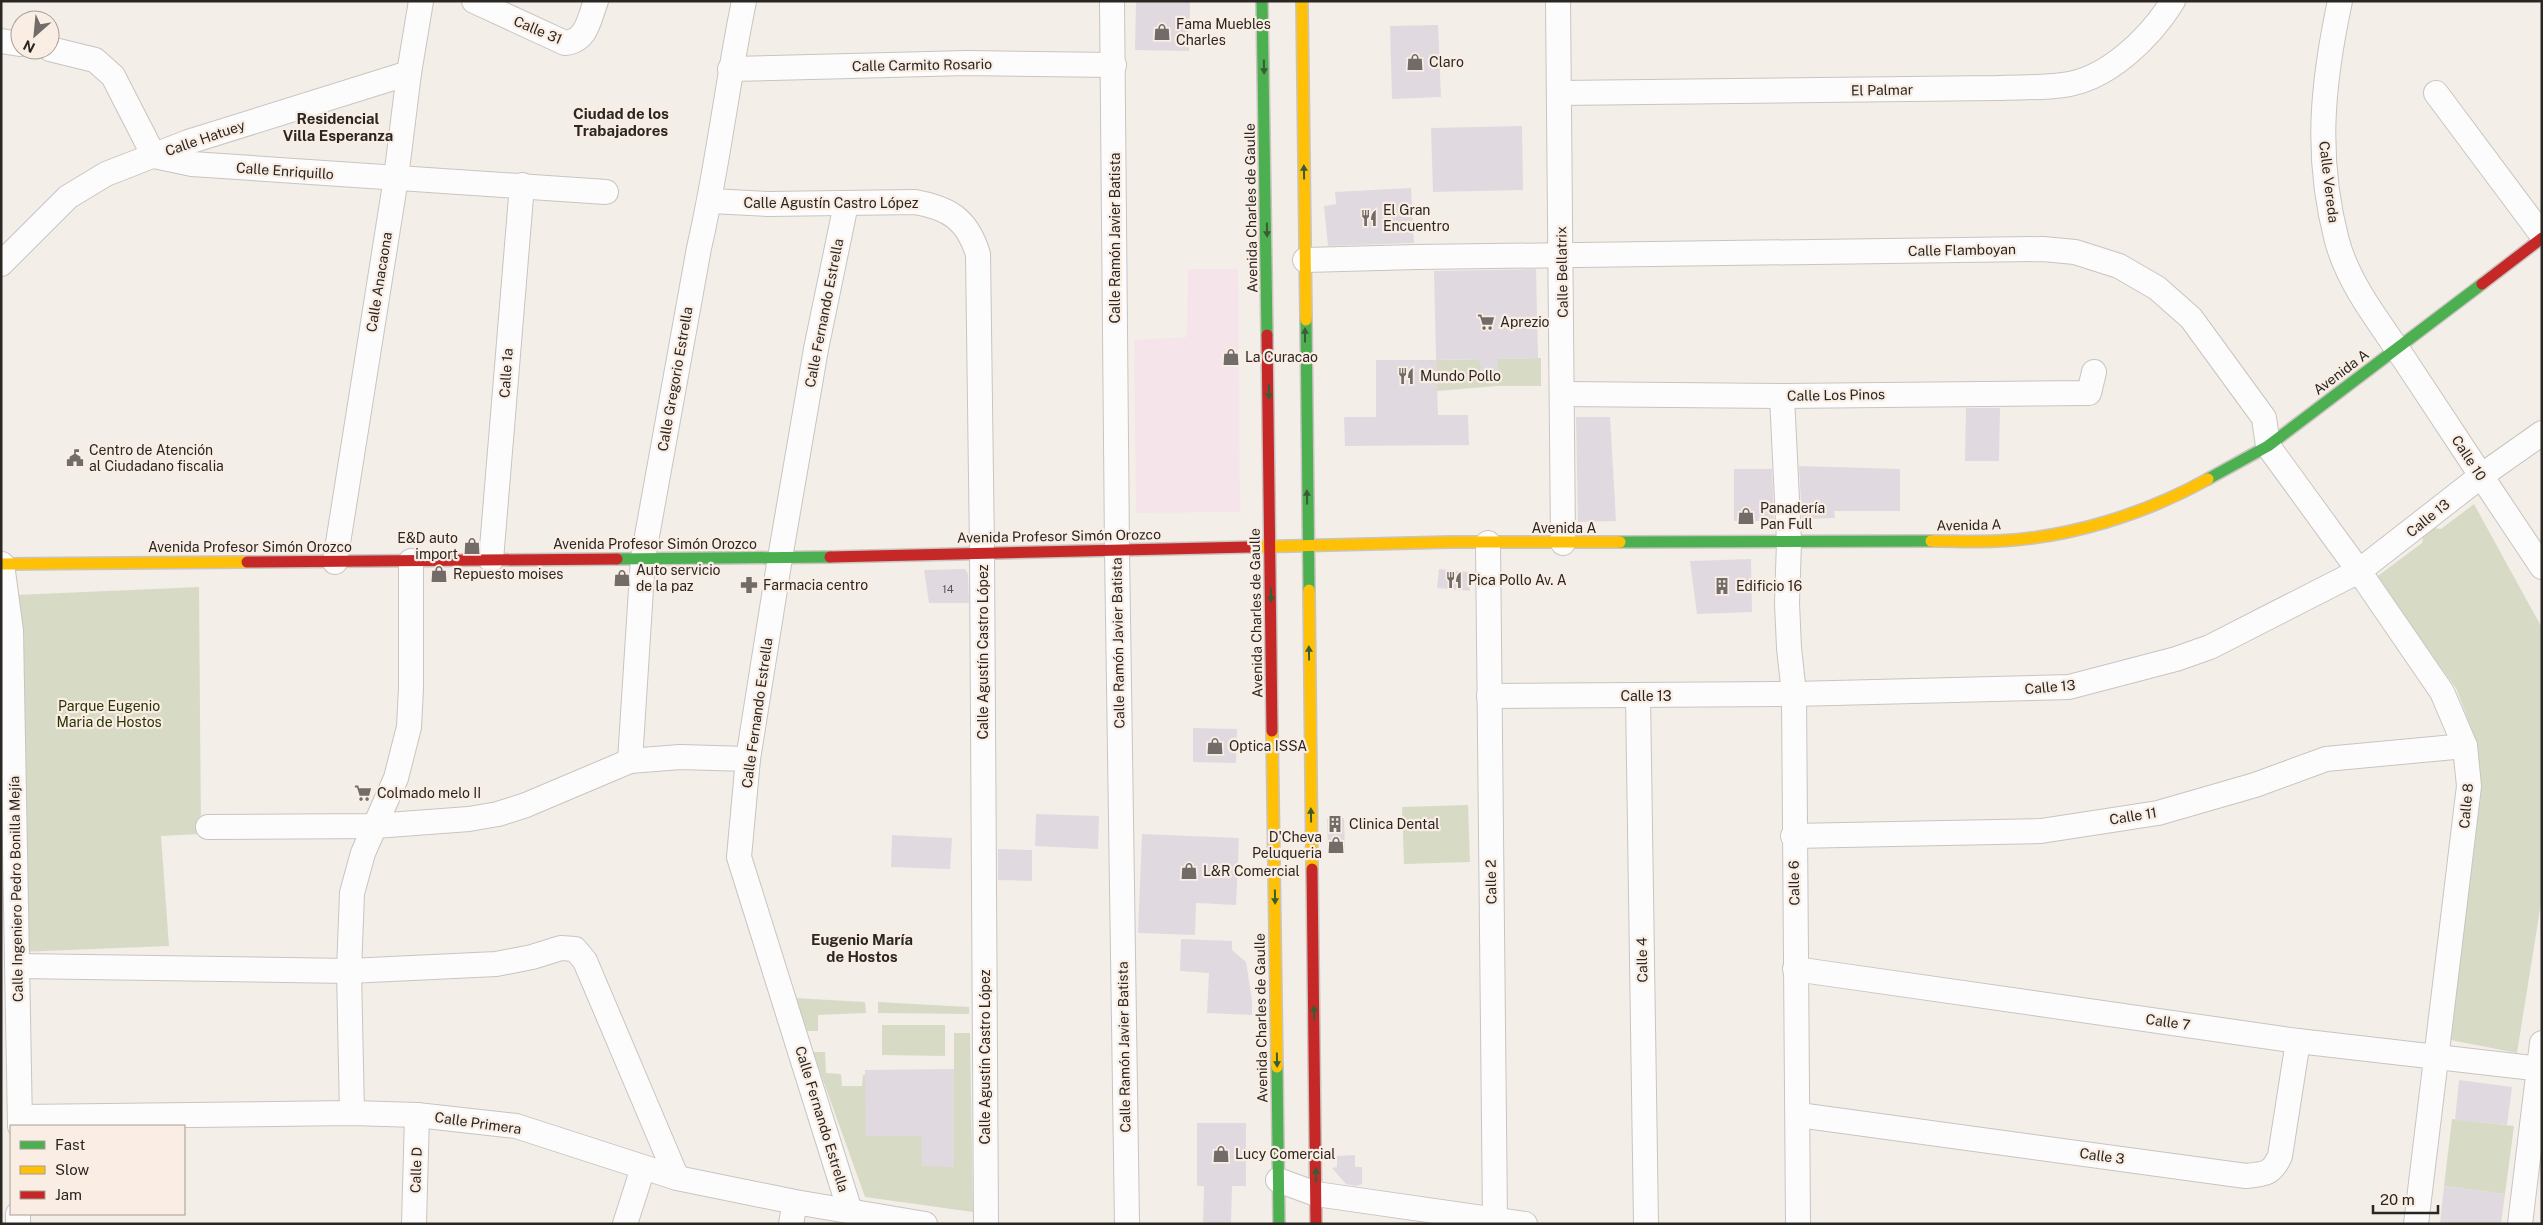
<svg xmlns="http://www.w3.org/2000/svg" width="2543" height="1225" font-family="'Public Sans',sans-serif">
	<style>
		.commercial { fill: #f5e5ea }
		.green { fill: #d7dbc6 }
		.building { fill: #e0dae0 }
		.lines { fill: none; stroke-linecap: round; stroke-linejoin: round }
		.street-casing { stroke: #c9c4c0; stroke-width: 26 }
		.fast-casing { stroke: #c9c4c0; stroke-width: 14 }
		.slow-casing { stroke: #c9c4c0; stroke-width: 14 }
		.jam-casing { stroke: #c9c4c0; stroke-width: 14 }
		.street { stroke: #fdfcfc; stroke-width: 24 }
		.fast { stroke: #4caf50; stroke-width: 11 }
		.slow { stroke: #ffc107; stroke-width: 11 }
		.jam { stroke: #c62828; stroke-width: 11 }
		.oneway { fill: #385d34 }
		.labels { text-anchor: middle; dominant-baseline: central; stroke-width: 4.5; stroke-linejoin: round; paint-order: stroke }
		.number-label { font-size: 11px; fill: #5a5554 }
		.poi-label { font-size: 14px; fill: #2a2622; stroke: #f9ede4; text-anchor: start }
		.street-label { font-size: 14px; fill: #2a2622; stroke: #f9ede4 }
		.park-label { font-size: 14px; fill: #283404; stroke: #f9ede4 }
		.neighbourhood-label { font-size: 15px; font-weight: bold; fill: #2a2622; stroke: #f9ede4 }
	</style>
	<rect width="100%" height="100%" fill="#f4eee9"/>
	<path class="commercial" d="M1188,269H1238L1240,512L1136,513L1134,340L1187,337Z"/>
	<g class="green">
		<path d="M1541,358V386H1497L1437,391L1436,360Z"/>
		<path d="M2474,504L2542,628V897L2517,1053L2440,1038L2474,791L2473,733L2456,688L2375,578L2422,543L2425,527L2441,529Z"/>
		<path d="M199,587L201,834L161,836L169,946L21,952L15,595Z"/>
		<path d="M1468,805L1470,862L1404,864L1402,807Z"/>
		<path d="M794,998L865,1002L866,1013L818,1015V1031H805Z"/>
		<path d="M878,1002L969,1007V1014L878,1013Z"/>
		<path d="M882,1025H945V1056L882,1055Z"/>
		<path d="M954,1033H970L973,1212L865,1197L813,1052H825L826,1073L841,1074L842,1086H862L863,1075L954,1073Z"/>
		<path d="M2452,1119L2514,1126L2505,1194L2444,1186Z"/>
	</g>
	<g class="building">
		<path d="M1136,1H1190L1189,51L1135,50Z"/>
		<path d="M1438,25L1441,97L1392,99L1390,26Z"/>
		<path d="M1522,126L1523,190L1433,192L1431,128Z"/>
		<path d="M1411,188L1414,243L1328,246L1324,206L1336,204L1335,192Z"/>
		<path d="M1536,269L1538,358L1497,359L1499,380L1481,381L1480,359L1436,360L1434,271Z"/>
		<path d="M1376,360H1436L1438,415H1468L1469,445L1345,446L1344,417H1376Z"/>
		<path d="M1966,408H2000L1999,461H1965Z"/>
		<path d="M1576,417H1610L1616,521L1578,522Z"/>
		<path d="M1799,466L1900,469V511H1834L1835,518L1802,519Z"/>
		<path d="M1734,469H1772L1774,519H1770V521H1734Z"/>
		<path d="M1751,559L1752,612L1697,614L1690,561Z"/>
		<path d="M965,569L968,574L969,603H929L924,570Z"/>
		<path d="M1439,569L1470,572V591L1437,588Z"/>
		<path d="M1193,728L1237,729L1236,763L1193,762Z"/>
		<path d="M1036,814L1099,816L1098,849L1035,846Z"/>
		<path d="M1344,818L1345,850H1328L1327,819Z"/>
		<path d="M1142,834L1239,838L1236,905L1196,903L1195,935L1138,933Z"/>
		<path d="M892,835L952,838L950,869L891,867Z"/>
		<path d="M998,849L1032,850V881L998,880Z"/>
		<path d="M1181,939L1232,941V950L1246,962L1252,1000V1015L1207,1013L1209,973L1180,971Z"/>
		<path d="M954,1069V1167L922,1166L921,1136H866L865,1070Z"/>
		<path d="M2459,1080L2512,1087L2507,1125L2455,1120Z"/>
		<path d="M1197,1123H1246V1186H1232L1231,1224H1203L1204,1186H1197Z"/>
		<path d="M1355,1155V1167H1362V1184L1356,1186L1346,1184L1332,1168L1337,1167V1156Z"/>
		<path d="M2444,1186L2505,1194L2501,1224H2440Z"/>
	</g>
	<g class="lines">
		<g class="street-casing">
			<g id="street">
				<path d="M474,1L565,43C587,41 589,19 596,1"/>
				<path d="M1112,1L1117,550L1127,1224"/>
				<path d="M1558,1L1563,543"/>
				<path d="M2340,1C2322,85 2315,157 2337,241C2350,288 2382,325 2408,365C2452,432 2497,500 2542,567"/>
				<path d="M1,41L20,44"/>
				<path d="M50,49L95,60L113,76L154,156"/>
				<path d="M730,69L967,63L1114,65"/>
				<path d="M1559,93L1997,88C2019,87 2041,88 2063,85C2107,80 2150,38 2173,1"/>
				<path d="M2436,93L2542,235"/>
				<path d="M154,156L192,164L606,192"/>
				<path d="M710,201L768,204L915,202C949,208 967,219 978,254L982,551L986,1224"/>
				<path d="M846,204L816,349L780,558L748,759L739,857L850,1211"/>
				<path d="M1305,260L1417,257L2043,249L2075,252L2119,266L2157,288L2191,318L2264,418L2268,446L2359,571L2442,692L2465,746L2469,786L2416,1224"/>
				<path d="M1,264L68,197L106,174L188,142L409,73"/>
				<path d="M1563,394L1782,396L2089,393L2094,372"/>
				<path d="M1782,396L1789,542L1787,603L1789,648L1794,694L1798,1224"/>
				<path d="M1488,543L1495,1220"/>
				<path d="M491,560L522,185"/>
				<path d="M335,562L396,178L409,73L421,1"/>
				<path d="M2,564L11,631L20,1126"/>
				<path d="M1489,696L1794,694L2069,687L2176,659L2210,647L2359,571L2481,476L2542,433"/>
				<path d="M1638,696L1646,1224"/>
				<path d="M630,761L643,558L699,248C718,166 727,83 744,1"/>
				<path d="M208,827L375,826L469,819L498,814L526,805L630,761L680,757L748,759"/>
				<path d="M1793,836L2041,831L2158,813L2255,785L2326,759L2465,746"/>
				<path d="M18,966L349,971L496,964L532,957L561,948L575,949L585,961L677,1178"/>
				<path d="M1795,969L2298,1041L2542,1069"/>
				<path d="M352,1113L349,971L352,893L363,853L396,778L409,727L411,688V561"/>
				<path d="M1799,1115L2246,1176C2265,1174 2272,1174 2280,1156L2298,1041"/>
				<path d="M20,1117L352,1113L417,1115L516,1126L677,1178L795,1202L925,1224"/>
				<path d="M1278,1180L1316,1194L1525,1224"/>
				<path d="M18,1224V1214"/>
				<path d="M414,1224L417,1115"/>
				<path d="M625,1224L643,1168"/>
				<path d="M791,1224L795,1202"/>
				<path d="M2520,1224L2542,1043"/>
			</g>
		</g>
		<g class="fast-casing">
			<g id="fast">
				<path d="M1262,1L1267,335"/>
				<path d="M1306,320L1309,590"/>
				<path d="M2208,479L2268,446L2482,284"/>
				<path d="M1620,542L1931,541"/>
				<path d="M617,559L830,557"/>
				<path d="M1277,1067L1279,1224"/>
			</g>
		</g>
		<g class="slow-casing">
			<g id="slow">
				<path d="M1302,1L1306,320"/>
				<path d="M1931,541C1953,541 1975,542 1997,541C2069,538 2145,514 2208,479"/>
				<path d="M1250,547L1451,542H1620"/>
				<path d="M1,564L247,562"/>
				<path d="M1309,590L1312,869"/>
				<path d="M1272,731L1277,1067"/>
			</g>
		</g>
		<g class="jam-casing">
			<g id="jam">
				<path d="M2482,284L2542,238"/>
				<path d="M1267,335L1272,731"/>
				<path d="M830,557L1250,547"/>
				<path d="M247,562L617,559"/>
				<path d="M1312,869L1316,1224"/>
			</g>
		</g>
		<use href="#street" class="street"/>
		<use href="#fast" class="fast"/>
		<use href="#slow" class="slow"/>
		<use href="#jam" class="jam"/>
	</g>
	<defs><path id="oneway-solid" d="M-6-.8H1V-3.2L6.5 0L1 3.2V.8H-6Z" transform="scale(1.25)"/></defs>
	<g class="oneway">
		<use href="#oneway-solid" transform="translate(1264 67) rotate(89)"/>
		<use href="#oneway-solid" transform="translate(1304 172) rotate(-91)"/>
		<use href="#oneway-solid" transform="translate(1267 230) rotate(89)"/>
		<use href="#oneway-solid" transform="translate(1305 335) rotate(-90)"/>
		<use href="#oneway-solid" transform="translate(1269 392) rotate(89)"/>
		<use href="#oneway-solid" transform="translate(1307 497) rotate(-91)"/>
		<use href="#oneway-solid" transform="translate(1271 595) rotate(89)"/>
		<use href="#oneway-solid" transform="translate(1309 653) rotate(-91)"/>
		<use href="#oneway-solid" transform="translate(1311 815) rotate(-91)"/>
		<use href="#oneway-solid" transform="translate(1275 897) rotate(89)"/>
		<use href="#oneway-solid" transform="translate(1314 1013) rotate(-91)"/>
		<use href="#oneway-solid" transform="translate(1277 1060) rotate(89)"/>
		<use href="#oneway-solid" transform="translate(1316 1175) rotate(-91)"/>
	</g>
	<defs>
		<g id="shop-bare" transform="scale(1.35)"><path d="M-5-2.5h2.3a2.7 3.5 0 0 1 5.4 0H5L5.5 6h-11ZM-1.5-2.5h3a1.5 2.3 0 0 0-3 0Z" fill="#716c68" stroke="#f9ede4" stroke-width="2.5" paint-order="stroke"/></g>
		<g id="restaurant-bare" transform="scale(1.35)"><path d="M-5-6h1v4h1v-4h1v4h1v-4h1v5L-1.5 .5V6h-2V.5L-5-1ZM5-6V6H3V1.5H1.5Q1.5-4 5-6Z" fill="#716c68" stroke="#f9ede4" stroke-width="2.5" paint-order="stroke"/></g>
		<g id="supermarket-bare" transform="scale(1.35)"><path d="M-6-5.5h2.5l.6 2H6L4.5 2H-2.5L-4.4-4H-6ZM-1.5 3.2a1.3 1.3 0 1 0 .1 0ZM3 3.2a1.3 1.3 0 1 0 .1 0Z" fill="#716c68" stroke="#f9ede4" stroke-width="2.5" paint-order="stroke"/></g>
		<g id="civic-bare" transform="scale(1.35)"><path d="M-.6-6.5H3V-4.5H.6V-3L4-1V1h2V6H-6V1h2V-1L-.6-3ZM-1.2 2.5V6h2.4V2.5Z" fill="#716c68" stroke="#f9ede4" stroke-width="2.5" paint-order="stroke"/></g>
		<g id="pharmacy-bare" transform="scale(1.35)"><path d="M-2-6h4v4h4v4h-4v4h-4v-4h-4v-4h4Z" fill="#716c68" stroke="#f9ede4" stroke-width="2.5" paint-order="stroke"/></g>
		<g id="building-bare" transform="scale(1.35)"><path d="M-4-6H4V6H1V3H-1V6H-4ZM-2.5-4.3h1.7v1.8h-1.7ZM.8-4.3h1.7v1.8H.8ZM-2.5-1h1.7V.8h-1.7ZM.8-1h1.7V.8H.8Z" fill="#716c68" stroke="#f9ede4" stroke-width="2.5" paint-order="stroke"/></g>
	</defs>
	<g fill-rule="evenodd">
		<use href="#shop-bare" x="1162" y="32"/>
		<use href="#shop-bare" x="1415" y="62"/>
		<use href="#restaurant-bare" x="1369" y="218"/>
		<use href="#supermarket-bare" x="1486" y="322"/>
		<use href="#shop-bare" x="1231" y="357"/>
		<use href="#restaurant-bare" x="1406" y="376"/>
		<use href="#civic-bare" x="75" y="458"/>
		<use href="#shop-bare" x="1746" y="516"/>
		<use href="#shop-bare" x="472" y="546"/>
		<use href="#shop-bare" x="439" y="574"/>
		<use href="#shop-bare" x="622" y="578"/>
		<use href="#restaurant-bare" x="1454" y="580"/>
		<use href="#pharmacy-bare" x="749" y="585"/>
		<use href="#building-bare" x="1722" y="586"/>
		<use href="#shop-bare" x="1215" y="746"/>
		<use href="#supermarket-bare" x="363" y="793"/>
		<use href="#building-bare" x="1335" y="824"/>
		<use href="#shop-bare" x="1336" y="845"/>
		<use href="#shop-bare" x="1189" y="871"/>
		<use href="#shop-bare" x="1221" y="1154"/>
	</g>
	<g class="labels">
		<g class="number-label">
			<text x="948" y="589">14</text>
		</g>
		<g class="poi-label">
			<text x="1176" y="24">Fama Muebles<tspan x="1176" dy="16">Charles</tspan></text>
			<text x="1429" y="62">Claro</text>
			<text x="1383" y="210">El Gran<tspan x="1383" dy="16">Encuentro</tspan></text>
			<text x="1500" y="322">Aprezio</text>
			<text x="1245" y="357">La Curacao</text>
			<text x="1420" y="376">Mundo Pollo</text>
			<text x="89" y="450">Centro de Atención<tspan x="89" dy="16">al Ciudadano fiscalia</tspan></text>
			<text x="1760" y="508">Panadería<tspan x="1760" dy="16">Pan Full</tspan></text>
			<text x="458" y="538" text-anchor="end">E&amp;D auto<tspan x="458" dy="16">import</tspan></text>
			<text x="636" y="570">Auto servicio<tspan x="636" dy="16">de la paz</tspan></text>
			<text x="453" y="574">Repuesto moises</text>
			<text x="1468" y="580">Pica Pollo Av. A</text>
			<text x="763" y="585">Farmacia centro</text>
			<text x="1736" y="586">Edificio 16</text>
			<text x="1229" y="746">Optica ISSA</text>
			<text x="377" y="793">Colmado melo II</text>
			<text x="1349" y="824">Clinica Dental</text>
			<text x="1322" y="837" text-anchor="end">D'Cheva<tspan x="1322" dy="16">Peluqueria</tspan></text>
			<text x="1203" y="871">L&amp;R Comercial</text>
			<text x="1235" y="1154">Lucy Comercial</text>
		</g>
		<g class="street-label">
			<text transform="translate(538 30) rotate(23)">Calle 31</text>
			<text transform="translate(922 65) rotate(-1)">Calle Carmito Rosario</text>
			<text transform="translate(1882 90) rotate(-1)">El Palmar</text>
			<text transform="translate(205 138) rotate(-19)">Calle Hatuey</text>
			<text transform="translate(285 171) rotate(4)">Calle Enriquillo</text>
			<text transform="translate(2329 182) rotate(83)">Calle Vereda</text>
			<text x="831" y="203">Calle Agustín Castro López</text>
			<text transform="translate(1251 208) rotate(-91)">Avenida Charles de Gaulle</text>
			<text transform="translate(1115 238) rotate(-90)">Calle Ramón Javier Batista</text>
			<text transform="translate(1962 250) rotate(-1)">Calle Flamboyan</text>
			<text transform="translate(1562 272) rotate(-91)">Calle Bellatrix</text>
			<text transform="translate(379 282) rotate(-81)">Calle Anacaona</text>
			<text transform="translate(824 313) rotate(-79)">Calle Fernando Estrella</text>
			<text transform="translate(2341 372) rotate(-37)">Avenida A</text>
			<text transform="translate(506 373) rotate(-86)">Calle 1a</text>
			<text transform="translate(675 379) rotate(-80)">Calle Gregorio Estrella</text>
			<text transform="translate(1836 395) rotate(-1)">Calle Los Pinos</text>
			<text transform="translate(2469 458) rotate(57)">Calle 10</text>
			<text transform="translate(2428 518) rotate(-39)">Calle 13</text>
			<text transform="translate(1969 525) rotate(-1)">Avenida A</text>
			<text x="1564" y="528">Avenida A</text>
			<text transform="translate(1059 536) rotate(-1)">Avenida Profesor Simón Orozco</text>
			<text x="655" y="544">Avenida Profesor Simón Orozco</text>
			<text x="250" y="547">Avenida Profesor Simón Orozco</text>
			<text transform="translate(1256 613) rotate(-91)">Avenida Charles de Gaulle</text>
			<text transform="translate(1118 643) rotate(-91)">Calle Ramón Javier Batista</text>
			<text transform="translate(983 652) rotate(-90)">Calle Agustín Castro López</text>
			<text transform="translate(2050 687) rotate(-5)">Calle 13</text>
			<text x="1646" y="696">Calle 13</text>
			<text transform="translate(757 713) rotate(-82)">Calle Fernando Estrella</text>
			<text transform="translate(2466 806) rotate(-85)">Calle 8</text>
			<text transform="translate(2133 816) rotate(-9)">Calle 11</text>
			<text transform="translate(1491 882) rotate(-91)">Calle 2</text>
			<text transform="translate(1794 883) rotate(-91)">Calle 6</text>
			<text transform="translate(16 889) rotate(-91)">Calle Ingeniero Pedro Bonilla Mejía</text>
			<text transform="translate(1642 960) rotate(-91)">Calle 4</text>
			<text transform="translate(1261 1018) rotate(-91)">Avenida Charles de Gaulle</text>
			<text transform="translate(2168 1022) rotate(8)">Calle 7</text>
			<text transform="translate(1124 1047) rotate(-91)">Calle Ramón Javier Batista</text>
			<text transform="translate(985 1057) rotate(-90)">Calle Agustín Castro López</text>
			<text transform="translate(822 1119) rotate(73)">Calle Fernando Estrella</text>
			<text transform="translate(478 1123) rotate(8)">Calle Primera</text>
			<text transform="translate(2102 1156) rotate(8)">Calle 3</text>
			<text transform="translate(416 1170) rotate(-88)">Calle D</text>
		</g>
		<g class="park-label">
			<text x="109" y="706">Parque Eugenio<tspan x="109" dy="16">Maria de Hostos</tspan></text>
		</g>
		<g class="neighbourhood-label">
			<text x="621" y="113">Ciudad de los<tspan x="621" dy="17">Trabajadores</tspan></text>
			<text x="338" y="118">Residencial<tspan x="338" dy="17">Villa Esperanza</tspan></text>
			<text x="862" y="939">Eugenio María<tspan x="862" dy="17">de Hostos</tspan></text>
		</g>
	</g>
	<rect width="2543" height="1225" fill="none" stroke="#2a2622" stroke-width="5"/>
	<rect x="10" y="1125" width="175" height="90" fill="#f9ede4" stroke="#a69d96"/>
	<rect x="20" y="1141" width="25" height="8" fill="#4caf50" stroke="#a69d96"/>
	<text x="55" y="1150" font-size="15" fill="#2a2622">Fast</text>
	<rect x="20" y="1166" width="25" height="8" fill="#ffc107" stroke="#a69d96"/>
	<text x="55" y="1175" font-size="15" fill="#2a2622">Slow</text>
	<rect x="20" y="1191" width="25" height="8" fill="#c62828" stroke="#a69d96"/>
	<text x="55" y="1200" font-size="15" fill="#2a2622">Jam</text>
	<g transform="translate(35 35) rotate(207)"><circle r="24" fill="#f9ede4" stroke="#a69d96"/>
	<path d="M0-4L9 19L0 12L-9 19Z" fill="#716c68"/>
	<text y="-8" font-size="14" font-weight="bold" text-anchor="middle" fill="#2a2622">N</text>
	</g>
	<path d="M2373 1205v8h65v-8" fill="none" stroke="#2a2622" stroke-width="2.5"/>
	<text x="2380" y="1205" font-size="15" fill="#2a2622" stroke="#f9ede4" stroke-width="4" paint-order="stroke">20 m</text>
</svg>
